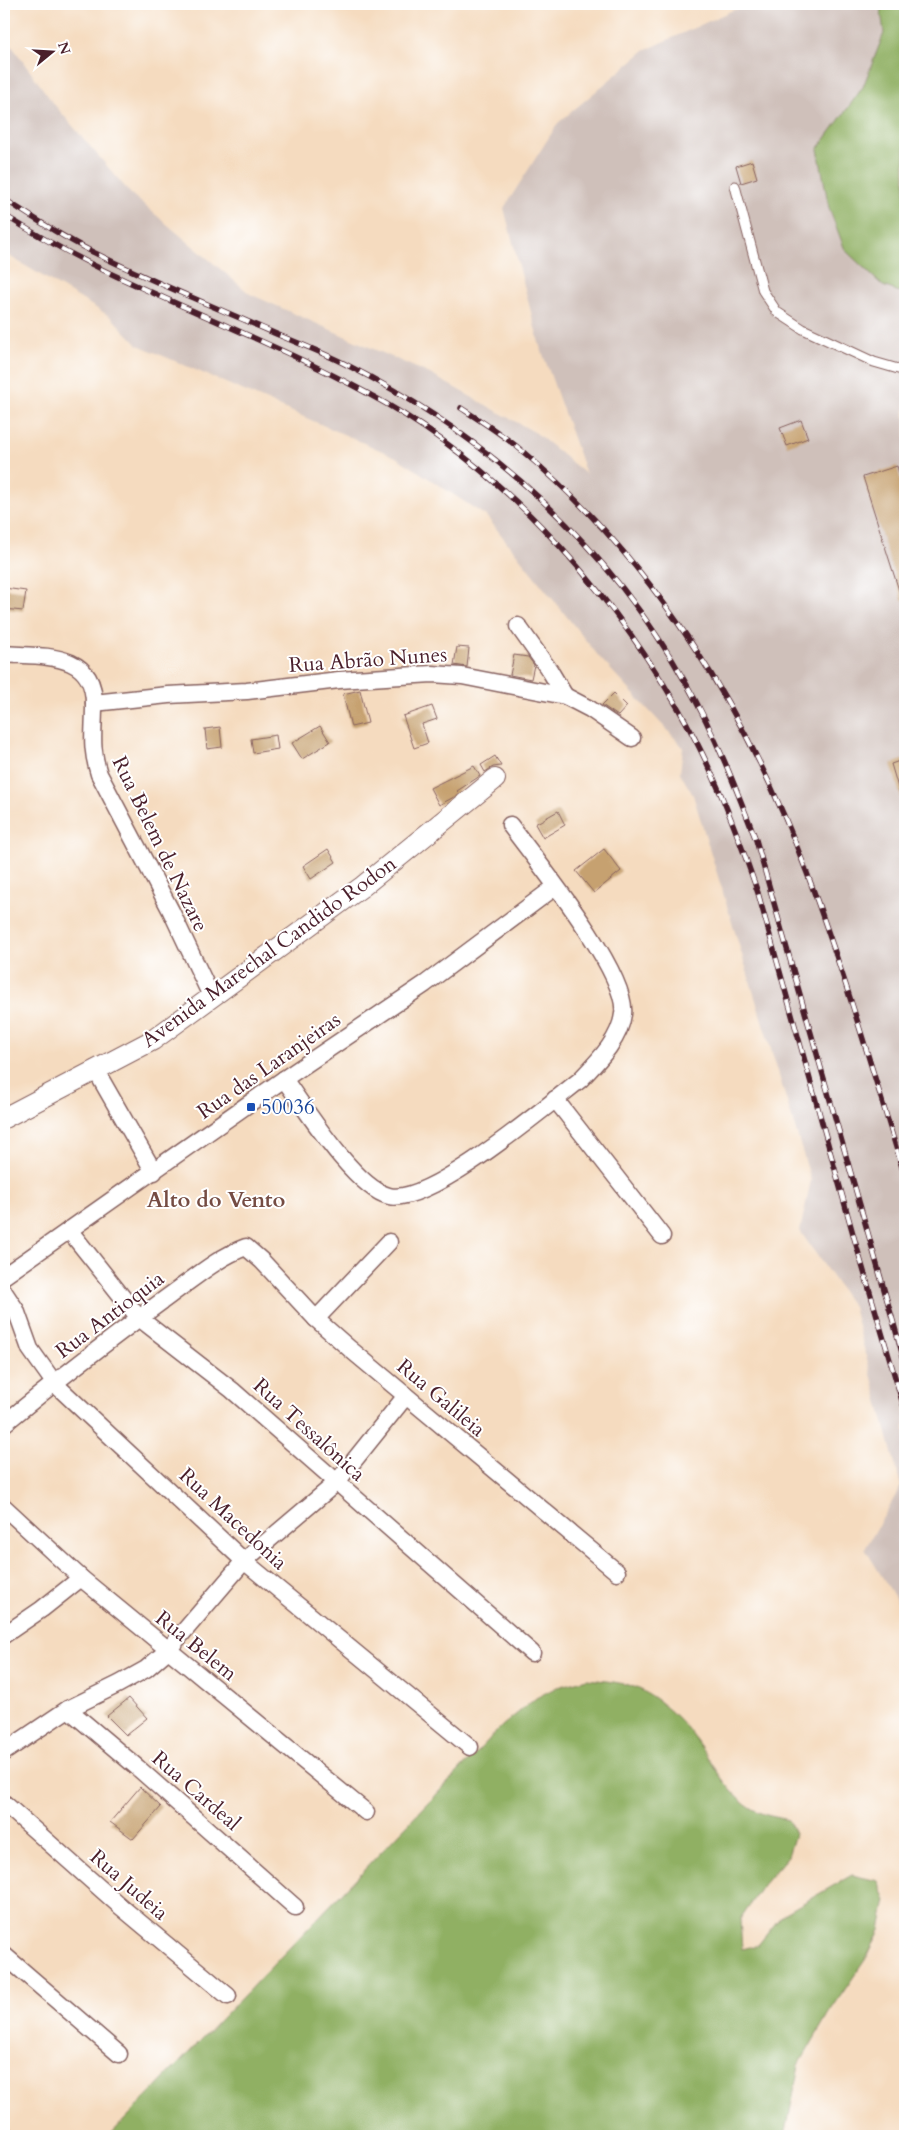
<svg xmlns="http://www.w3.org/2000/svg" width="909" height="2140" font-family="Cardo,serif">
	<style>
		.industrial { fill: #cfc0ba }
		.forest { fill: #90b063; stroke: #6d6847 }
		.building { fill: #c6a16f }
		.lines { fill: none; stroke-linecap: round; stroke-linejoin: round }
		.service-casing { stroke: #86615f; stroke-width: 11 }
		.minor-casing { stroke: #86615f; stroke-width: 19 }
		.tertiary-casing { stroke: #86615f; stroke-width: 22 }
		.service { stroke: #fff; stroke-width: 9 }
		.minor { stroke: #fff; stroke-width: 16 }
		.tertiary { stroke: #fff; stroke-width: 20 }
		.rail-casing { stroke: #4a1f2b; stroke-width: 5.5 }
		.rail { stroke: #fff; stroke-width: 4; stroke-dasharray: 11; stroke-linecap: butt }
		.transit-dot { fill: #1a4fb4; stroke: #fff; stroke-width: 2 }
		.labels { text-anchor: middle; dominant-baseline: central; stroke-width: 4; stroke-linejoin: round; paint-order: stroke }
		.street-label { font-size: 21px; fill: #4a1f2b; stroke: #fff }
		.transit-label { font-size: 21px; fill: #164399; stroke: #fff; text-anchor: start }
		.neighbourhood-label { font-size: 22px; font-weight: bold; fill: #754c43; stroke: #fff }
	</style>
	<rect width="100%" height="100%" fill="#fff"/>
	<filter id="ink" filterUnits="userSpaceOnUse"><feTurbulence type="fractalNoise" baseFrequency=".02" numOctaves="2"/><feDisplacementMap in="SourceGraphic" scale="10" xChannelSelector="R" yChannelSelector="G"/><feConvolveMatrix kernelMatrix="1 2 1 2 8 2 1 2 1" color-interpolation-filters="sRGB"/></filter>
	<filter id="wash" filterUnits="userSpaceOnUse"><feTurbulence type="fractalNoise" baseFrequency=".0096" numOctaves="4" result="noise"/><feDisplacementMap in="SourceGraphic" scale="20" xChannelSelector="R" yChannelSelector="G"/><feGaussianBlur stdDeviation="1.12" result="paint"/><feColorMatrix in="noise" values="0 0 0 0 0 0 0 0 0 0 0 0 0 0 0 0 0 1.4 0 .05"/><feComposite in="paint" operator="in"/></filter>
	<g filter="url(#wash)">
		<rect width="100%" height="100%" fill="#f5dbbf"/>
		<path class="industrial" d="M780,4H905V1614L865,1549L901,1486L853,1307L800,1231L811,1180L693,795L680,773L683,747L600,658L486,516L396,457L138,345L111,317L4,253V35L53,103L131,194L250,294L430,374L536,433L586,474L539,343L504,208L558,123L644,51L733,10Z"/>
		<g class="forest">
			<path d="M880,4H905V294L883,286L845,250L829,208L818,149L863,87L884,33Z"/>
			<path d="M587,1679C605,1681 627,1682 643,1691C663,1702 684,1722 696,1740C714,1765 728,1795 755,1810C764,1816 778,1817 788,1820L795,1834L788,1856L763,1885L740,1919L742,1949L758,1945L782,1915L852,1875L878,1881L886,1900L880,1930L867,1957L829,2013L799,2065L786,2132L789,2136H109L502,1726L536,1698L557,1687Z"/>
		</g>
		<g id="blocks">
			<g class="building">
				<path d="M752,161L757,178L741,183L736,166Z"/>
				<path d="M801,420L808,438L787,446L780,428Z"/>
				<path d="M897,466L905,494V600H902L863,477Z"/>
				<path d="M4,588L26,591L23,611L4,609Z"/>
				<path d="M457,647L469,648L467,667L454,665Z"/>
				<path d="M514,655L528,657L534,665L531,679L510,675Z"/>
				<path d="M360,690L368,723L351,727L343,694Z"/>
				<path d="M614,693L627,706L618,716L602,705Z"/>
				<path d="M432,706L437,719L422,724L428,743L414,748L403,716Z"/>
				<path d="M320,726L330,742L302,759L292,743Z"/>
				<path d="M220,727L222,747L207,749L205,729Z"/>
				<path d="M276,735L278,749L253,753L251,739Z"/>
				<path d="M495,756L501,766L493,767L485,772L481,765Z"/>
				<path d="M905,759V801H902L891,764Z"/>
				<path d="M474,766L480,776L457,791L459,793L454,797L439,805L430,788Z"/>
				<path d="M558,811L565,825L543,838L535,824Z"/>
				<path d="M328,849L336,862L311,879L303,866Z"/>
				<path d="M604,849L621,871L594,893L576,871Z"/>
				<path d="M129,1698L147,1718L126,1735L107,1716Z"/>
				<path d="M140,1787L161,1807L133,1839L110,1822Z"/>
			</g>
		</g>
	</g>
	<g filter="url(#ink)">
		<use href="#blocks" fill-opacity="0" stroke="#86615f" stroke-width="1"/>
		<g class="lines">
			<g class="service-casing">
				<path id="service" d="M735,186L763,291L777,312L803,329L874,362L905,371"/>
			</g>
			<g class="minor-casing">
				<g id="minor">
					<path d="M518,626L550,671L565,696"/>
					<path d="M4,654C43,657 95,651 94,705C94,733 90,746 99,774L171,911L212,998"/>
					<path d="M94,703L168,695L247,691L339,680L432,674L462,676L565,696L590,709L632,738"/>
					<path d="M95,1069L154,1172"/>
					<path d="M284,1079C305,1108 355,1188 389,1196C429,1206 545,1107 580,1080C597,1062 620,1040 623,1014C629,974 536,860 510,825"/>
					<path d="M555,1099L662,1236"/>
					<path d="M69,1230L139,1318L232,1390L532,1653"/>
					<path d="M4,1276L284,1079L425,984L555,887"/>
					<path d="M4,1292L16,1310L30,1349L55,1384L244,1561L470,1747"/>
					<path d="M316,1319L389,1242"/>
					<path d="M4,1424C57,1380 113,1337 169,1296C193,1279 218,1257 246,1247L262,1261L316,1319L350,1349L617,1572"/>
					<path d="M4,1507L81,1578L366,1812"/>
					<path d="M4,1635L42,1609L81,1578"/>
					<path d="M68,1709L138,1768L295,1907"/>
					<path d="M4,1752L68,1709L119,1684L146,1669L168,1650L244,1561L336,1483L405,1397"/>
					<path d="M4,1803L120,1906L228,1996"/>
					<path d="M4,1955L119,2054"/>
					<path d="M4,2135L6,2136"/>
				</g>
			</g>
			<g class="tertiary-casing">
				<path id="tertiary" d="M4,1118L153,1040L363,886L495,779"/>
			</g>
			<use href="#service" class="service"/>
			<use href="#minor" class="minor"/>
			<use href="#tertiary" class="tertiary"/>
			<g class="rail-casing">
				<g id="rail">
					<path d="M4,199C34,218 65,239 97,254C157,284 220,309 281,336C303,345 326,354 347,365C489,436 609,546 687,685C715,734 736,788 756,840L905,1363"/>
					<path d="M4,215C40,237 77,258 116,276C199,315 284,348 365,392C497,462 603,580 678,708C712,766 736,829 758,893L855,1241L905,1411"/>
					<path d="M461,408C481,421 502,434 521,450C653,560 747,712 807,873C844,972 874,1075 905,1177"/>
				</g>
			</g>
			<use href="#rail" class="rail"/>
		</g>
	</g>
	<rect class="transit-dot" x="246" y="1102" width="10" height="10" rx="2.5"/>
	<g class="labels">
		<g class="street-label">
			<text transform="translate(368 660) rotate(-4)">Rua Abrão Nunes</text>
			<text transform="translate(160 844) rotate(64)">Rua Belem de Nazare</text>
			<text transform="translate(269 952) rotate(-36)">Avenida Marechal Candido Rodon</text>
			<text transform="translate(269 1066) rotate(-35)">Rua das Laranjeiras</text>
			<text transform="translate(110 1315) rotate(-37)">Rua Antioquia</text>
			<text transform="translate(441 1398) rotate(40)">Rua Galileia</text>
			<text transform="translate(309 1430) rotate(42)">Rua Tessalônica</text>
			<text transform="translate(233 1519) rotate(43)">Rua Macedonia</text>
			<text transform="translate(196 1646) rotate(39)">Rua Belem</text>
			<text transform="translate(196 1791) rotate(41)">Rua Cardeal</text>
			<text transform="translate(129 1885) rotate(41)">Rua Judeia</text>
		</g>
		<g class="transit-label">
			<text x="261" y="1107">50036</text>
		</g>
		<g class="neighbourhood-label">
			<text x="216" y="1200">Alto do Vento</text>
		</g>
	</g>
	<rect width="909" height="2140" fill="none" stroke="#fff" stroke-width="20"/>
	<g transform="translate(52 52) rotate(72)" stroke="#ffffff" stroke-width="4" paint-order="stroke">
	<path d="M0-4L9 19L0 12L-9 19Z" fill="#4a1f2b"/>
	<text y="-8" font-size="14" font-weight="bold" text-anchor="middle" fill="#4a1f2b">N</text>
	</g>
</svg>
